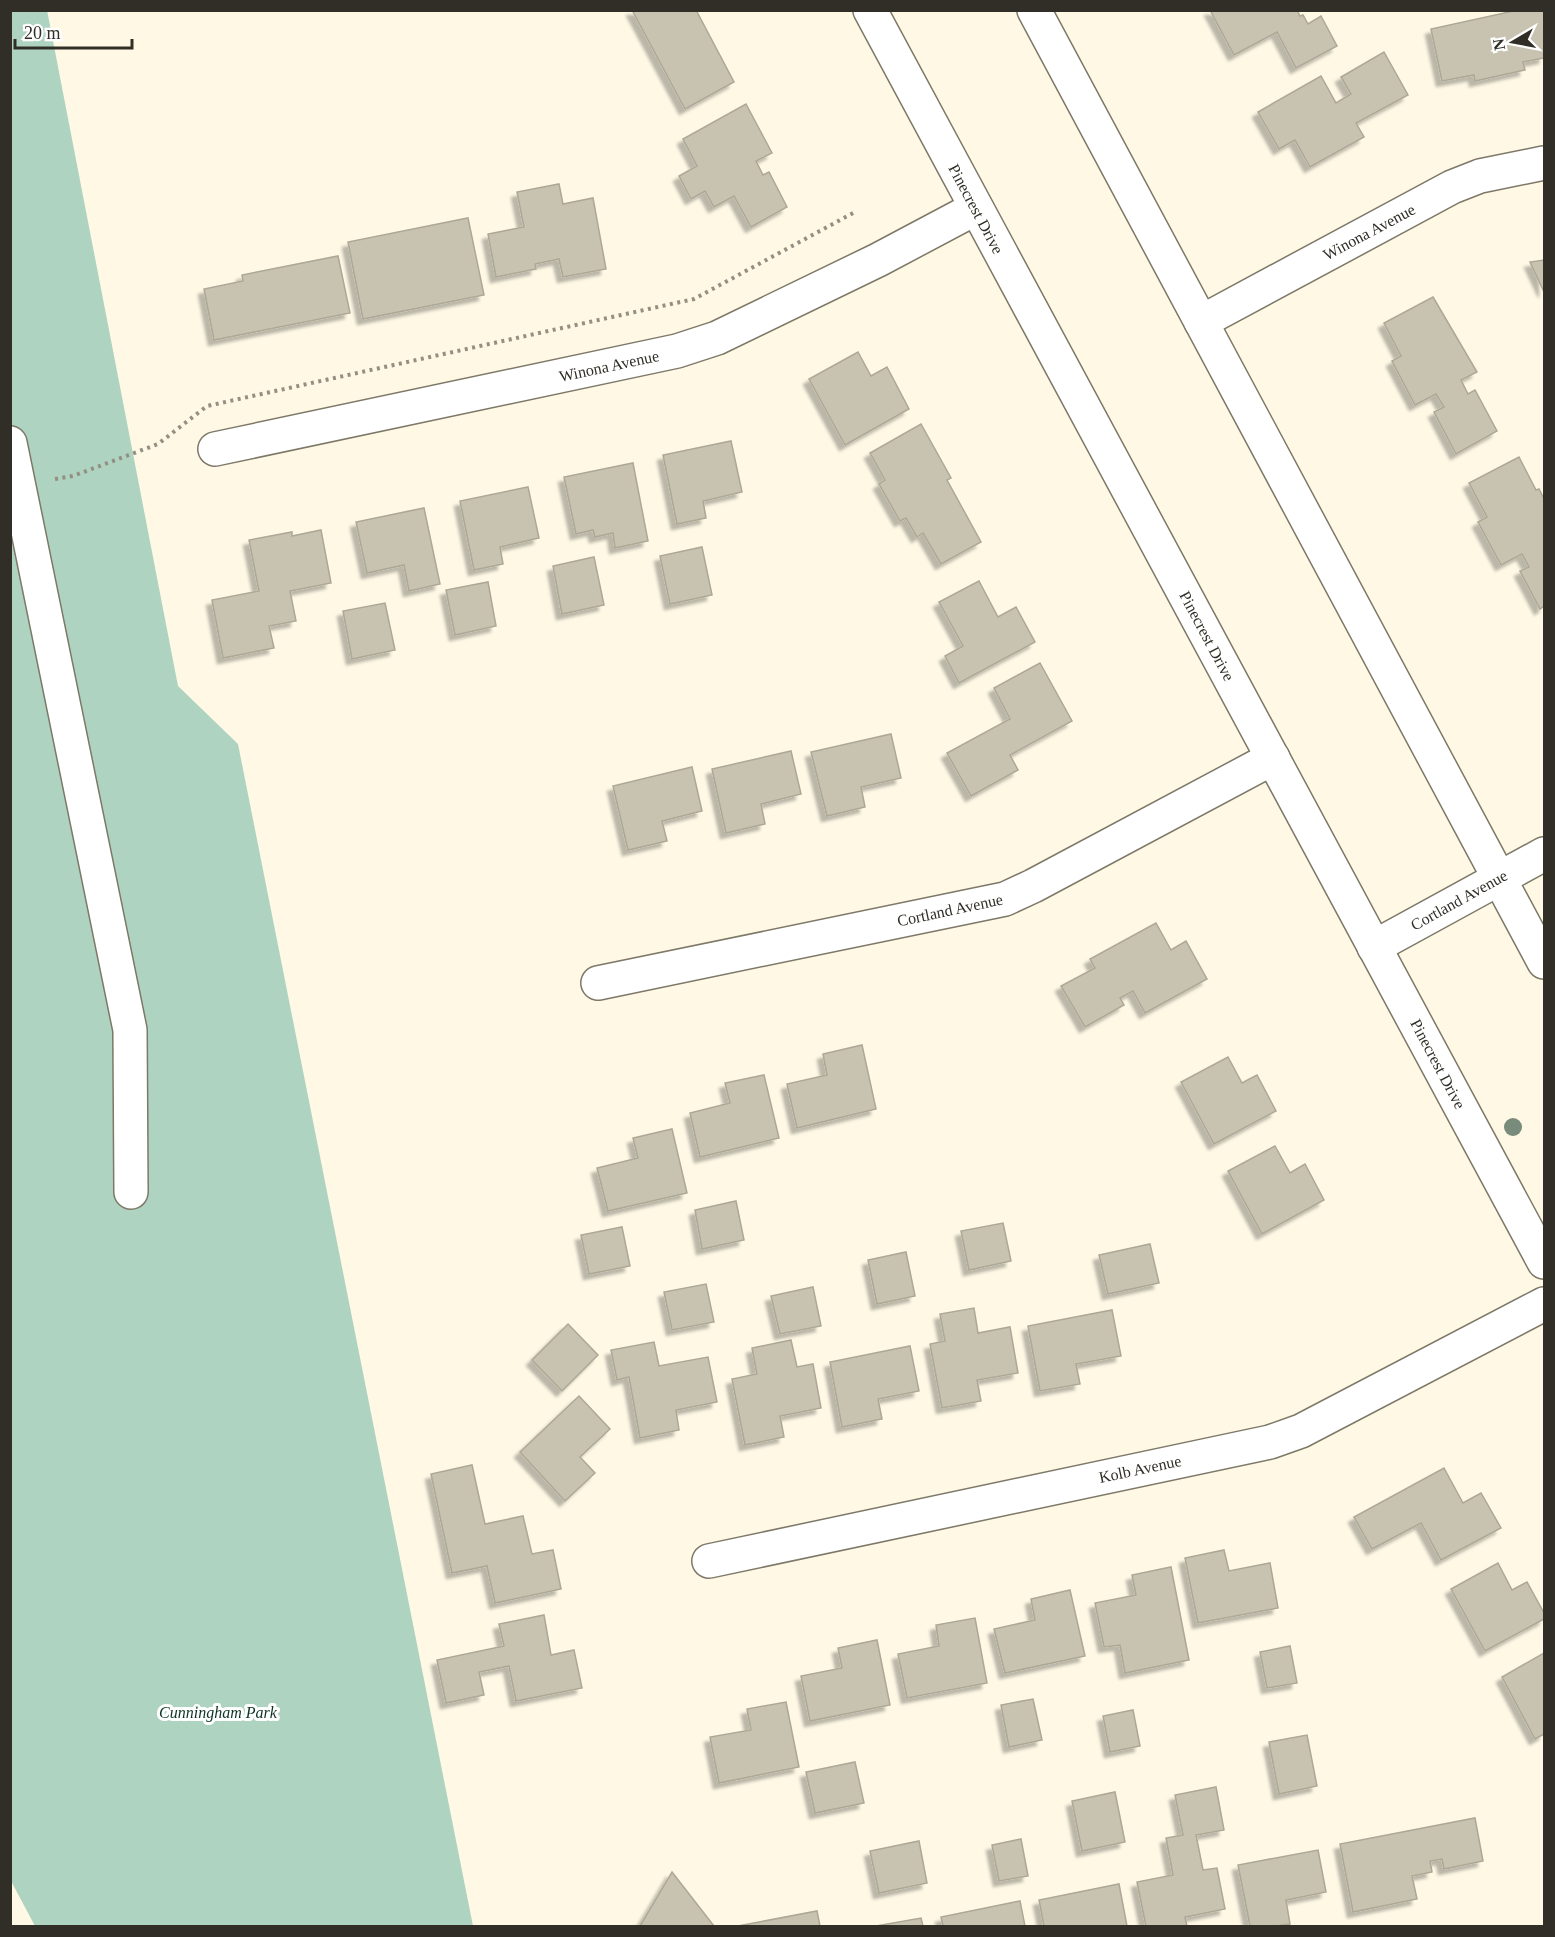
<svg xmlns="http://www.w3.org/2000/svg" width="1555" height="1937" font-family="'Times New Roman',serif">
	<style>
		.green { fill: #aed4c1 }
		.building { fill: #c8c3b1; stroke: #ada896; stroke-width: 1.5; filter: url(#shadow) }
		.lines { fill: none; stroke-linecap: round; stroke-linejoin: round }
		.minor-casing { stroke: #7d7867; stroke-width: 36 }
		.path { stroke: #938f82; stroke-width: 4; stroke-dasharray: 3 4.5; stroke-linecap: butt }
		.minor { stroke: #fff; stroke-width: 33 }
		.tree { fill: #798b7a }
		.labels { text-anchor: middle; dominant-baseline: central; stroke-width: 6; stroke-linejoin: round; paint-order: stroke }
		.street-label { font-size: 16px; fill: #302e27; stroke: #fff }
		.park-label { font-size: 16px; font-style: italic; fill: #0c3223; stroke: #fff }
	</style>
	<defs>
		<filter id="shadow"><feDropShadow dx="-5.5" dy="5.5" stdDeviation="1.5" flood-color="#0004"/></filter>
	</defs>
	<rect width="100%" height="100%" fill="#fef8e5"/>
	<path class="green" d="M47,10L178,686L238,744L473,1926H35L11,1881L10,11Z"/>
	<g class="building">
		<path d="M632,10H696L734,82L685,109Z"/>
		<path d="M1210,10H1297L1300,16L1303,15L1308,24L1321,16L1337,46L1296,68L1277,32L1234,55Z"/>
		<path d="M1518,10H1544V58L1523,62L1525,70L1475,81L1474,75L1442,81L1431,29Z"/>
		<path d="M1384,52L1408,95L1356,123L1364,137L1310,167L1295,140L1279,149L1258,112L1321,76L1336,103L1351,94L1341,77Z"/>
		<path d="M746,104L772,153L756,161L763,175L769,172L787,207L751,227L734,196L714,207L705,191L691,199L679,176L697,166L683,139Z"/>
		<path d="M559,184L563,204L593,198L606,269L563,277L559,259L535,264L536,269L496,277L488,234L524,227L517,192Z"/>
		<path d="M468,218L484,295L363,319L348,242Z"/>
		<path d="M338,256L350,313L214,340L204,289L243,281L242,275Z"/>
		<path d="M1544,260V292L1530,262Z"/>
		<path d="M1433,297L1477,372L1461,380L1468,394L1475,390L1497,431L1456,454L1434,412L1444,407L1436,394L1415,405L1392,361L1401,356L1384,323Z"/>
		<path d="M858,352L871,376L887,367L909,409L845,445L809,379Z"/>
		<path d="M921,424L951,478L947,480L981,542L941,564L923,533L917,537L906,518L900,521L879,484L885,480L870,453Z"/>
		<path d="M731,441L742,492L703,501L706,518L677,524L663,455Z"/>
		<path d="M1519,457L1536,490L1539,489L1544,499V606L1540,609L1520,571L1529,567L1522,554L1501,565L1478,522L1487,517L1469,483Z"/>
		<path d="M633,463L648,541L615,548L613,533L595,537L593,530L576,534L564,477Z"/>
		<path d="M528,487L539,538L500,547L503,564L474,570L460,501Z"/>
		<path d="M424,508L440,584L409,591L404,565L367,573L356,522Z"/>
		<path d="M321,530L331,583L290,591L296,621L269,626L274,648L223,658L212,600L259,591L249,540L292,532V536Z"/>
		<path d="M702,547L712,595L670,604L660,556Z"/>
		<path d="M594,557L604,605L562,614L553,566Z"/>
		<path d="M979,581L998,617L1016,607L1035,642L959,683L945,656L963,646L939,602Z"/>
		<path d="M488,582L496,626L455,635L446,590Z"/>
		<path d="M385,603L395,650L352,659L343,611Z"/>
		<path d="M1040,663L1072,721L1010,755L1018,770L971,796L947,753L1010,719L994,688Z"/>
		<path d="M891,734L901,778L861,787L865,807L827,816L811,752Z"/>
		<path d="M791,751L801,794L761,804L765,824L726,833L712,769Z"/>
		<path d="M692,767L702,811L662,821L667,841L628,850L613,786Z"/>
		<path d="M1156,923L1171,950L1186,941L1207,979L1145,1013L1133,991L1120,998L1124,1005L1085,1027L1061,986L1095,968L1090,959Z"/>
		<path d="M862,1045L876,1109L797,1128L787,1084L827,1075L823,1054Z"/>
		<path d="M1228,1057L1242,1083L1257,1075L1276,1111L1214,1144L1181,1082Z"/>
		<path d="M764,1075L779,1138L700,1157L690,1113L730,1103L725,1083Z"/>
		<path d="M672,1129L687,1193L608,1211L597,1168L638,1158L633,1138Z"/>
		<path d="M1275,1146L1290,1173L1305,1164L1324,1200L1262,1234L1228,1171Z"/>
		<path d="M736,1201L744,1240L702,1249L695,1210Z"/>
		<path d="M1003,1223L1011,1261L969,1270L961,1231Z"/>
		<path d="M622,1227L630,1266L589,1274L581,1235Z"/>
		<path d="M1150,1244L1159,1283L1108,1294L1099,1255Z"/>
		<path d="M906,1252L915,1296L877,1304L868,1260Z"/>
		<path d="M706,1284L714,1322L672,1330L664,1292Z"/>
		<path d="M813,1287L821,1326L780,1334L771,1296Z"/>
		<path d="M974,1308L978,1333L1010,1327L1018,1373L977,1380L981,1401L942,1408L930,1344L945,1341L940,1314Z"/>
		<path d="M1112,1310L1121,1356L1076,1364L1080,1384L1040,1391L1028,1326Z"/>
		<path d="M568,1324L598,1355L562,1391L532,1360Z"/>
		<path d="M791,1340L797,1367L813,1364L821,1408L780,1416L784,1437L745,1445L732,1379L757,1374L752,1348Z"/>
		<path d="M654,1342L659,1366L708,1357L717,1402L676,1410L679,1430L640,1438L629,1377L617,1380L611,1350Z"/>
		<path d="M910,1346L919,1391L878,1399L882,1419L842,1427L830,1362Z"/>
		<path d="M579,1396L610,1429L580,1457L595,1473L565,1501L520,1452Z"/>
		<path d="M472,1465L485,1524L523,1516L532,1554L553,1550L561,1589L495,1603L487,1566L452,1573L431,1474Z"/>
		<path d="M1444,1468L1463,1503L1481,1493L1501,1528L1441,1560L1421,1523L1372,1549L1354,1517Z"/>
		<path d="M1224,1550L1229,1571L1270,1563L1278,1608L1198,1623L1185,1558Z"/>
		<path d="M1498,1563L1512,1590L1527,1582L1544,1613V1619L1485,1651L1451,1589Z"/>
		<path d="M1171,1567L1189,1660L1125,1673L1120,1645L1104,1647L1095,1603L1136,1595L1132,1575Z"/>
		<path d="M1070,1590L1085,1656L1005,1673L994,1629L1035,1620L1031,1599Z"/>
		<path d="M544,1615L551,1655L574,1650L582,1688L516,1701L509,1666L479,1672L484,1695L446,1703L437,1660L504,1646L499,1624Z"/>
		<path d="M975,1618L987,1683L907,1698L898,1654L939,1646L936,1625Z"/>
		<path d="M877,1640L890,1705L810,1721L801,1676L842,1668L838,1648Z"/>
		<path d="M1290,1646L1297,1683L1267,1688L1260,1652Z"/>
		<path d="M1544,1653V1734L1535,1739L1502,1677Z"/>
		<path d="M1033,1699L1042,1740L1009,1747L1001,1705Z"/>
		<path d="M786,1702L799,1767L719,1783L710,1737L751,1730L747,1709Z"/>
		<path d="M1133,1710L1140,1746L1110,1752L1103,1716Z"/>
		<path d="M1307,1735L1317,1786L1279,1794L1269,1742Z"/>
		<path d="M855,1762L864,1803L815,1813L806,1772Z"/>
		<path d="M1216,1787L1224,1830L1196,1835L1203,1870L1217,1868L1225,1909L1185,1917L1187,1926H1146L1137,1882L1173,1875L1166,1838L1183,1835L1175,1795Z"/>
		<path d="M1115,1792L1125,1842L1082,1851L1072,1801Z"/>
		<path d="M1475,1818L1483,1861L1444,1869L1442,1859L1430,1861L1432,1872L1412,1876L1417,1899L1353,1912L1340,1844Z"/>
		<path d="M1021,1839L1028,1876L999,1881L992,1845Z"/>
		<path d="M919,1841L927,1883L879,1893L870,1851Z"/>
		<path d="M1318,1850L1326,1892L1286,1900L1290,1924L1276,1926H1250L1238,1865Z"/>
		<path d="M672,1872L714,1926H640Z"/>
		<path d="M1119,1884L1127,1926H1044L1039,1900Z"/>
		<path d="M1020,1901L1025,1926H943L941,1917Z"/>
		<path d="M817,1911L820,1926H738Z"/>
		<path d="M921,1918L923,1926H876Z"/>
	</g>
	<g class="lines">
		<g class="minor-casing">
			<g id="minor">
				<path d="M870,10L1544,1262"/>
				<path d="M1034,10L1544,962"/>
				<path d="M1201,322L1452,187L1480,176L1544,163"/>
				<path d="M10,443L130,1030L131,1192"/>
				<path d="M215,449L677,351L717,338L878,260L976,208"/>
				<path d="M1374,947L1544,854"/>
				<path d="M598,983L1005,899L1033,886L1273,758"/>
				<path d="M709,1561L1270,1442L1301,1431L1544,1304"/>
			</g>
		</g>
		<path class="path" d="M55,479L73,476L158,444L207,406L694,299L855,212"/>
		<use href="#minor" class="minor"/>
	</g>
	<circle class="tree" cx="1513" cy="1127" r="9"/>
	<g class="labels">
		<g class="street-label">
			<text transform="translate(976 209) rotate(62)">Pinecrest Drive</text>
			<text transform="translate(1369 232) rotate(-28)">Winona Avenue</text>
			<text transform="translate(609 366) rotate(-12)">Winona Avenue</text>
			<text transform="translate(1207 636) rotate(62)">Pinecrest Drive</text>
			<text transform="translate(1459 900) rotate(-29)">Cortland Avenue</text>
			<text transform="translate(950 910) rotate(-12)">Cortland Avenue</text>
			<text transform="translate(1438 1064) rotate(62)">Pinecrest Drive</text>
			<text transform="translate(1140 1469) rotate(-12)">Kolb Avenue</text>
		</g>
		<g class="park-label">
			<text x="218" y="1712">Cunningham Park</text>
		</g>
	</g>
	<rect width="1555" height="1937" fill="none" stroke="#302e27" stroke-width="24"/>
	<g transform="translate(1513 42) rotate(260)" stroke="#ffffff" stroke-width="4.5" paint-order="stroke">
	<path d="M0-4.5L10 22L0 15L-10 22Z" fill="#302e27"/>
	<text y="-9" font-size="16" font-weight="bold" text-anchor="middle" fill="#302e27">N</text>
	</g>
	<path d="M15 39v9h117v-9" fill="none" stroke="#302e27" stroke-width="3"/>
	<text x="24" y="39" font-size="18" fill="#302e27" stroke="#ffffff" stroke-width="4.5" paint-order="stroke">20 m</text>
</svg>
